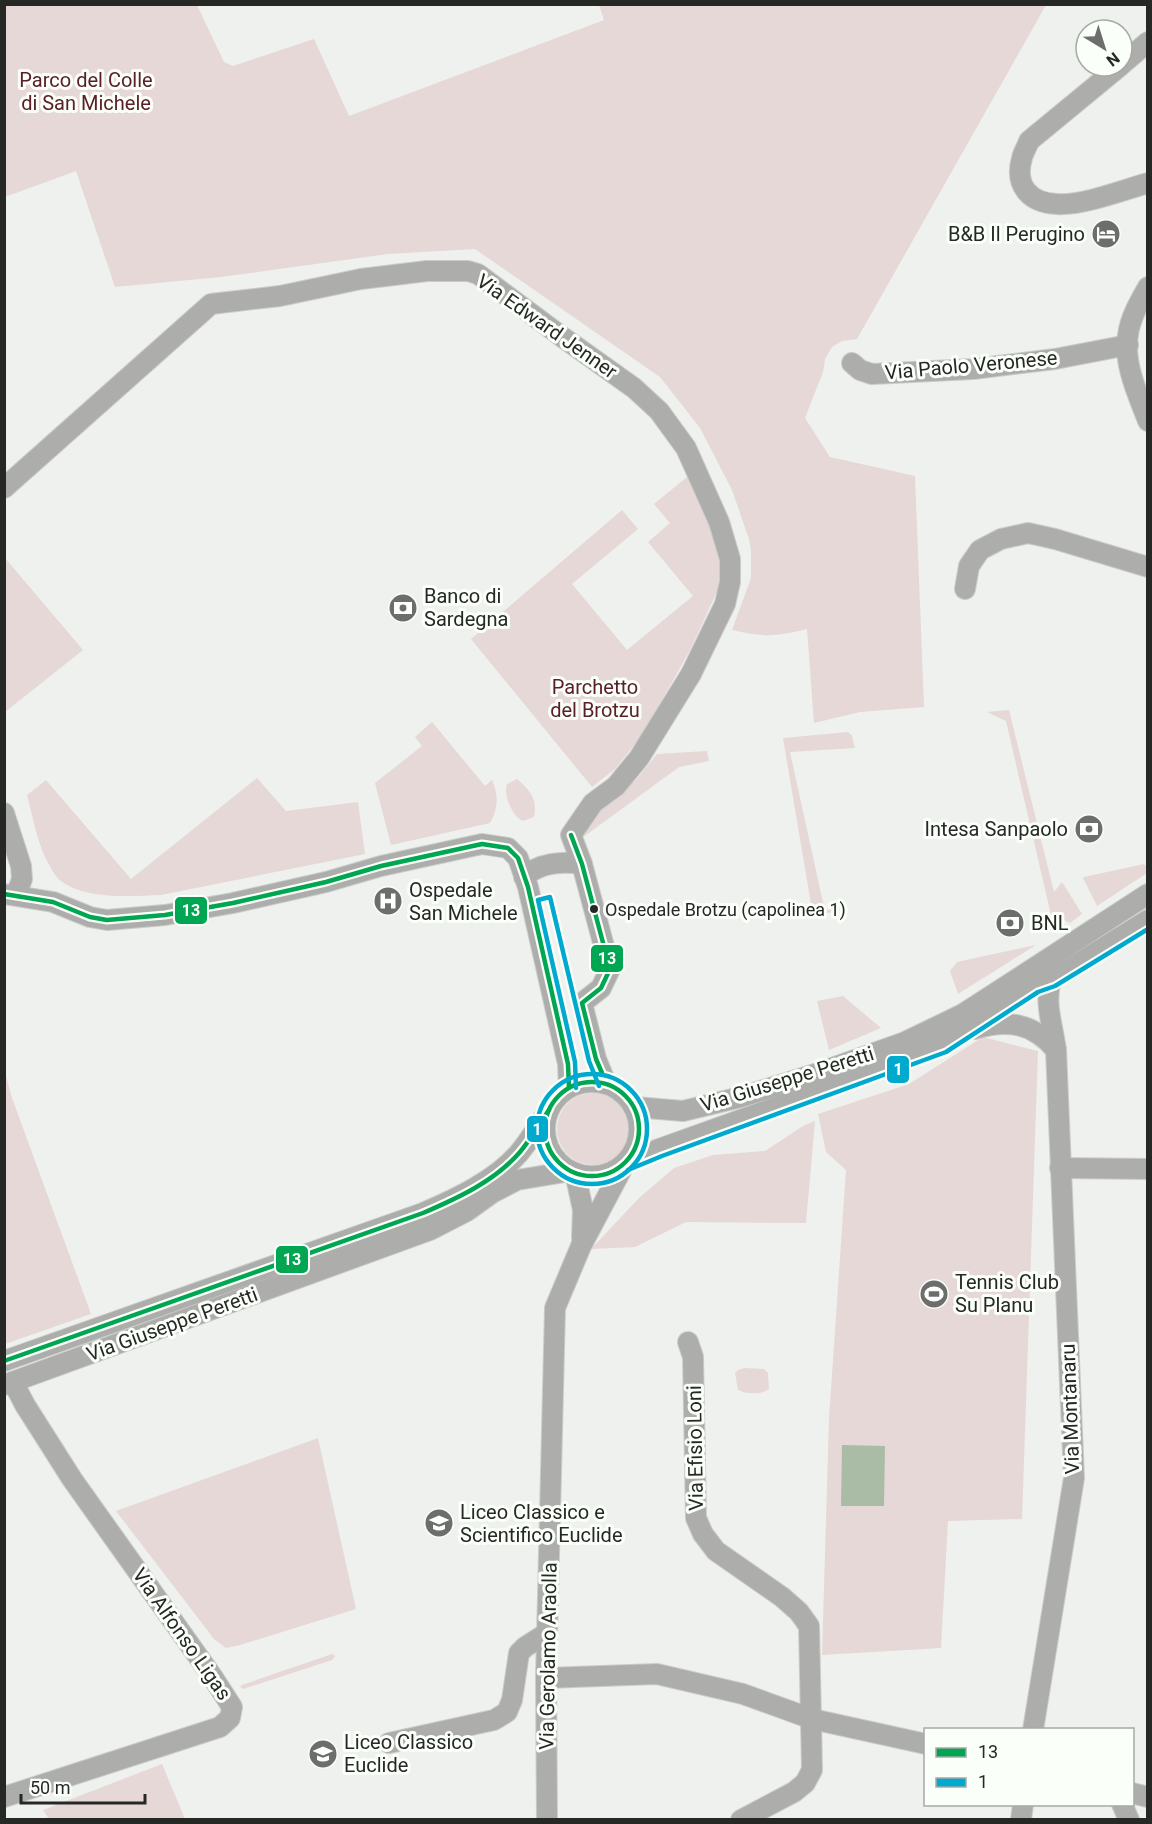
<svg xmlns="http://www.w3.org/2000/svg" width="1152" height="1824" font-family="Roboto,sans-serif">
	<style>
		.green { fill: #e6d8d6 }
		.water { fill: #aabca5 }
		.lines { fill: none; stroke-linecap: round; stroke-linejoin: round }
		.minor-casing { stroke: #caccca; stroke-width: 22 }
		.minor { stroke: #adaeac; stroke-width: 20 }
		.bus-1-casing { stroke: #fbfff9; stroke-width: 9 }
		.bus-2-casing { stroke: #fbfff9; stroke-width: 9 }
		.bus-1 { stroke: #00a651; stroke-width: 4.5 }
		.bus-2 { stroke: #00a9ce; stroke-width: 4.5 }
		.bus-dot { fill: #262826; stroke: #fbfff9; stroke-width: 2 }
		.labels { text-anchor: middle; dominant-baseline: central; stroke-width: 6; stroke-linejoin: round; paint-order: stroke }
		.bus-label { font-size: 18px; fill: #262826; stroke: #fbfff9; text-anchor: start }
		.park-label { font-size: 20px; fill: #5a2026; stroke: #fbfff9 }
		.poi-label { font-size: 20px; fill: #262826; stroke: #fbfff9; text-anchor: start }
		.street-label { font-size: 20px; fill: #262826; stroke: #fbfff9 }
		.line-badge { stroke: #fbfff9; stroke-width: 2 }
		.badge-label { font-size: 16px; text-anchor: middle; font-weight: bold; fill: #fff }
	</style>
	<rect width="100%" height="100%" fill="#eef1ed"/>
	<g class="green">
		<path d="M4,5H197L224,62L233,66L314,39L349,116L604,20L599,5H1046L857,339L842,341L832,347L825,359L823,372L805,418L830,457L915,476L924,707L860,712L814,723L807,629C775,637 763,637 732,630L751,578V551L749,539L732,490L700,428L660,377L475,249L388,254L221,277L115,287L76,171L5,197Z"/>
		<path d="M687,477L695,487L702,503L721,560L719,587L690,650L643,734L615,769L592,787L471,639L622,510L638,529L572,584L627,650L693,596L648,542L670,523L654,504Z"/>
		<path d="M5,558L83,650L5,712H4Z"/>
		<path d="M1009,710L1054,892L1062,882L1082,914L1070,923L1064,920L1054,928L1006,721L987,712Z"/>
		<path d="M432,722L485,786L492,780C499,795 498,809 490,823L391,845L375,783L422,746L415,737Z"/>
		<path d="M848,732L852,736L855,748L790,752L824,907L827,910H831L832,912L813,916L783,738Z"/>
		<path d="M707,751L709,761L679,767L582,838L581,827L587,818L636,780L657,754Z"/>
		<path d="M257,778L286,811L358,802L365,854L161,895C131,896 86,900 61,881C57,878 52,871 50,866C38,847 33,817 27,795L46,780L131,879Z"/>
		<path d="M517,779C530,790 538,800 534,817L523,821C512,817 503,794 507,784Z"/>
		<path d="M1144,864L1147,867V873L1097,906L1083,878L1084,877Z"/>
		<path d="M1036,945L958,994L950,971L957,962Z"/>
		<path d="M843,996L881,1028L829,1050L817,1001Z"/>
		<path d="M983,1037L1038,1051L1022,1519L948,1521L941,1648L822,1655L829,1418L846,1170L826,1152L818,1114L909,1084Z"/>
		<path d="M5,1072L12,1098L91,1314L5,1344Z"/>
		<circle cx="593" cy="1129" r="36"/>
		<path d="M815,1121L806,1223L686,1222L635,1247L591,1249L640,1197L674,1168L713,1155L765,1151L803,1126Z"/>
		<path d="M744,1368L764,1369L768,1373L769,1389C762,1395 746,1394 738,1390L735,1373L738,1370Z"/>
		<path d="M318,1438L356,1609L240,1645L226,1648L214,1639L116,1511Z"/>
		<path d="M332,1654L335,1656L332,1660L243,1689L240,1687L242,1685Z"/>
		<path d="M162,1764L185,1819H49L43,1810Z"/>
	</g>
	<path class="water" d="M842,1445L885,1446L884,1506H841Z"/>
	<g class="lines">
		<g class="minor-casing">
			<g id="minor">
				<path d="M1122,64L1148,42"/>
				<path d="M1120,66L1029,141C1027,147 1023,153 1022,158C1014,186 1030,203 1057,204C1082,206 1123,190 1148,183"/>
				<path d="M1148,287C1140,301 1130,318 1128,335C1123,363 1138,395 1148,421"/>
				<path d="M852,363L860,370L872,374L973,369L1055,359L1128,345"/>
				<path d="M4,488L211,304L280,296L361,279L427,271H468L478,274L561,336L634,388L659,411L686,448L719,522L730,559V582L725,604L691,674L639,758L616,786L593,803L571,835L582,864L610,969L601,988L582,1003L596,1059L606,1083"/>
				<path d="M965,589L969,566L980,550L1001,539L1028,533L1055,539L1148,567"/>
				<path d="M4,813L21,866L22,879L16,895"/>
				<path d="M524,877C539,863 562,861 582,864"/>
				<path d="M4,894L53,902L90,917L107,920L165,915L233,903L326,882L381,866L482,844L508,848L518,858L528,887L568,1064L569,1088"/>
				<path d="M975,1029C1008,1019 1033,1023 1056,1050"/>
				<circle cx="592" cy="1129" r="47"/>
				<path d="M635,1107L683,1111L741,1097L812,1075L905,1042L963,1014L1148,894"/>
				<path d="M1060,1168L1148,1169"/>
				<path d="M575,1173L583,1210L582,1238"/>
				<path d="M688,1342L693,1357L696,1518L703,1534L716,1551L782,1597L799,1612L809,1626L812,1770L805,1783L794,1792L741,1820"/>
				<path d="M4,1361L423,1213C456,1199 496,1180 519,1153C530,1140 539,1124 549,1110"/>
				<path d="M4,1385L430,1230L467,1211L492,1193L517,1180L571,1171"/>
				<path d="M546,1678L657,1674L743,1694L812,1719L926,1744"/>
				<path d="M1033,1730L1074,1478L1056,1050C1053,1026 1044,1004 1051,980"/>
				<path d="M389,1743L494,1720L507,1712L512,1700L519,1653L525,1647L547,1633"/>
				<path d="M1132,1793L1148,1797"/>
				<path d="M4,1797L220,1727L230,1718L232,1707L212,1676L72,1479L25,1405L13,1382"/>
				<path d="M1122,1804L1129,1820"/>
				<path d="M547,1820L546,1678L555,1308L581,1246L625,1163L659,1149L818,1092L943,1045L1035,985L1051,980L1148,920"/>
				<path d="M1021,1820L1023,1804"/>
			</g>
		</g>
		<use href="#minor" class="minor"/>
		<g class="bus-1-casing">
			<g id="bus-1">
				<path d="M571,835L582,864L610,969L601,988L582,1003L596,1059L602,1073"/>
				<path d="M4,894L53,902L90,917L107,920L165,915L233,903L326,882L381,866L482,844L508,848L518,858L528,887L568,1064L569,1088"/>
				<circle cx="592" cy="1129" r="47"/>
				<path d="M4,1361L423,1213C458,1198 495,1181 520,1152C531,1139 539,1124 549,1110"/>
			</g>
		</g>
		<g class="bus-2-casing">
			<g id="bus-2">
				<circle cx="592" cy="1129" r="55"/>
				<path d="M576,1088L575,1062L538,900L550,897L589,1061L599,1086"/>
				<path d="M628,1170L662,1156L946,1052L1038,992L1055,986L1148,929"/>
			</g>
		</g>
		<use href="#bus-1" class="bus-1"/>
		<use href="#bus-2" class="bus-2"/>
	</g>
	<defs>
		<g id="hotel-disc" transform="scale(1.5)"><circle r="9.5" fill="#6c6e6c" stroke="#fbfff9"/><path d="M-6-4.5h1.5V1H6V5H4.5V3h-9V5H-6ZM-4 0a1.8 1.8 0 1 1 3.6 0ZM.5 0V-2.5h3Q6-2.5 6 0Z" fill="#fff"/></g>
		<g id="bank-disc" transform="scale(1.5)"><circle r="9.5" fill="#6c6e6c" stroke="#fbfff9"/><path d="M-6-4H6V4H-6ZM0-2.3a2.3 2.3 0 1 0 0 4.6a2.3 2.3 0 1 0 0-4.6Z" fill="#fff"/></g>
		<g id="hospital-disc" transform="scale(1.5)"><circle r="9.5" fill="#6c6e6c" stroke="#fbfff9"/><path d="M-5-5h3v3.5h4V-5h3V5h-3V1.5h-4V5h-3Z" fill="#fff"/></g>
		<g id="stadium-disc" transform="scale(1.5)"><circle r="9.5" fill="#6c6e6c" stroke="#fbfff9"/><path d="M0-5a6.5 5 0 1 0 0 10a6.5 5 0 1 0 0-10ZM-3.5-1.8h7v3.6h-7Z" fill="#fff"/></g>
		<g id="school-disc" transform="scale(1.5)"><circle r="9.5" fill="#6c6e6c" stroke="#fbfff9"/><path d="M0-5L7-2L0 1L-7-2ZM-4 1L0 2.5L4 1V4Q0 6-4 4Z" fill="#fff"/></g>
	</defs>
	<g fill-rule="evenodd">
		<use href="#hotel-disc" x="1106" y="234"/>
		<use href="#bank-disc" x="403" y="608"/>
		<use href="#bank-disc" x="1089" y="829"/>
		<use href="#hospital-disc" x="388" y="901"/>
		<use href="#bank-disc" x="1010" y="923"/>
		<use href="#stadium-disc" x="934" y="1294"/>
		<use href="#school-disc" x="439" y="1523"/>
		<use href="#school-disc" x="323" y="1754"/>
	</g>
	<circle class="bus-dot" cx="594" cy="909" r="5"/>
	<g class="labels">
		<g class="bus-label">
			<text x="605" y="909">Ospedale Brotzu (capolinea 1)</text>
		</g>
		<g class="park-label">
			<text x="86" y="80">Parco del Colle<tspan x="86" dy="23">di San Michele</tspan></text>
			<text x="595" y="687">Parchetto<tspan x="595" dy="23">del Brotzu</tspan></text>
		</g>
		<g class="poi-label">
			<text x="1085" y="234" text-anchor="end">B&amp;B Il Perugino</text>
			<text x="424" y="596">Banco di<tspan x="424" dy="23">Sardegna</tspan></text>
			<text x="1068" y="829" text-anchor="end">Intesa Sanpaolo</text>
			<text x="409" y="890">Ospedale<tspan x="409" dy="23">San Michele</tspan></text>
			<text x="1031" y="923">BNL</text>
			<text x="955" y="1282">Tennis Club<tspan x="955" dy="23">Su Planu</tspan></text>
			<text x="460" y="1512">Liceo Classico e<tspan x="460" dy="23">Scientifico Euclide</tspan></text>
			<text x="344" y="1742">Liceo Classico<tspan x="344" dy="23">Euclide</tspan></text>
		</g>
		<g class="street-label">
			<text transform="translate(547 326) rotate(35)">Via Edward Jenner</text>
			<text transform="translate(971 365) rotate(-5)">Via Paolo Veronese</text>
			<text transform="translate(787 1079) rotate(-17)">Via Giuseppe Peretti</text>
			<text transform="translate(172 1324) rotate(-20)">Via Giuseppe Peretti</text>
			<text transform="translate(1070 1409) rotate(-92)">Via Montanaru</text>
			<text transform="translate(695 1448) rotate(-91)">Via Efisio Loni</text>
			<text transform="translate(182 1634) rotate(55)">Via Alfonso Ligas</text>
			<text transform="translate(548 1656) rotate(-89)">Via Gerolamo Araolla</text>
		</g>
	</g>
	<g class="line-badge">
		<rect x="174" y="896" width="34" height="29" rx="6" fill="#00a651"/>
		<rect x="590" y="944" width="34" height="29" rx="6" fill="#00a651"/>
		<rect x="886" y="1055" width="24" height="29" rx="6" fill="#00a9ce"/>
		<rect x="526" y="1115" width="23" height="28" rx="6" fill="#00a9ce"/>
		<rect x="275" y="1245" width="34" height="29" rx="6" fill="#00a651"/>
	</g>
	<g class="badge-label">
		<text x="191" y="916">13</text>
		<text x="607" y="964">13</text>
		<text x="898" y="1075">1</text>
		<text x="537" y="1135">1</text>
		<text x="292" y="1265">13</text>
	</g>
	<rect width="1152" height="1824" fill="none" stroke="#262826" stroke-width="12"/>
	<rect x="924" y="1728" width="210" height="78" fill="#fbfff9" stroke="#a6a9a5" stroke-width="1.5"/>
	<rect x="936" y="1748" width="30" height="9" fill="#00a651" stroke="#a6a9a5" stroke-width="1.5"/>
	<text x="978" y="1758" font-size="18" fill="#262826">13</text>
	<rect x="936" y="1778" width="30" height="9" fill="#00a9ce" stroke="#a6a9a5" stroke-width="1.5"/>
	<text x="978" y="1788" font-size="18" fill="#262826">1</text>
	<g transform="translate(1104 48) rotate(142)"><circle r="28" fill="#fbfff9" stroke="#a6a9a5" stroke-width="1.5"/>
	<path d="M0-4.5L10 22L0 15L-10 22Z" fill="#6c6e6c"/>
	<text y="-9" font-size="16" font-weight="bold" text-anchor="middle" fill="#262826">N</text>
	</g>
	<path d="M21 1794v9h124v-9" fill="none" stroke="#262826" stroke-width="3"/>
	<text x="30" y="1794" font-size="18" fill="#262826" stroke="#fbfff9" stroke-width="4.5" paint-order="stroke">50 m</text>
</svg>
